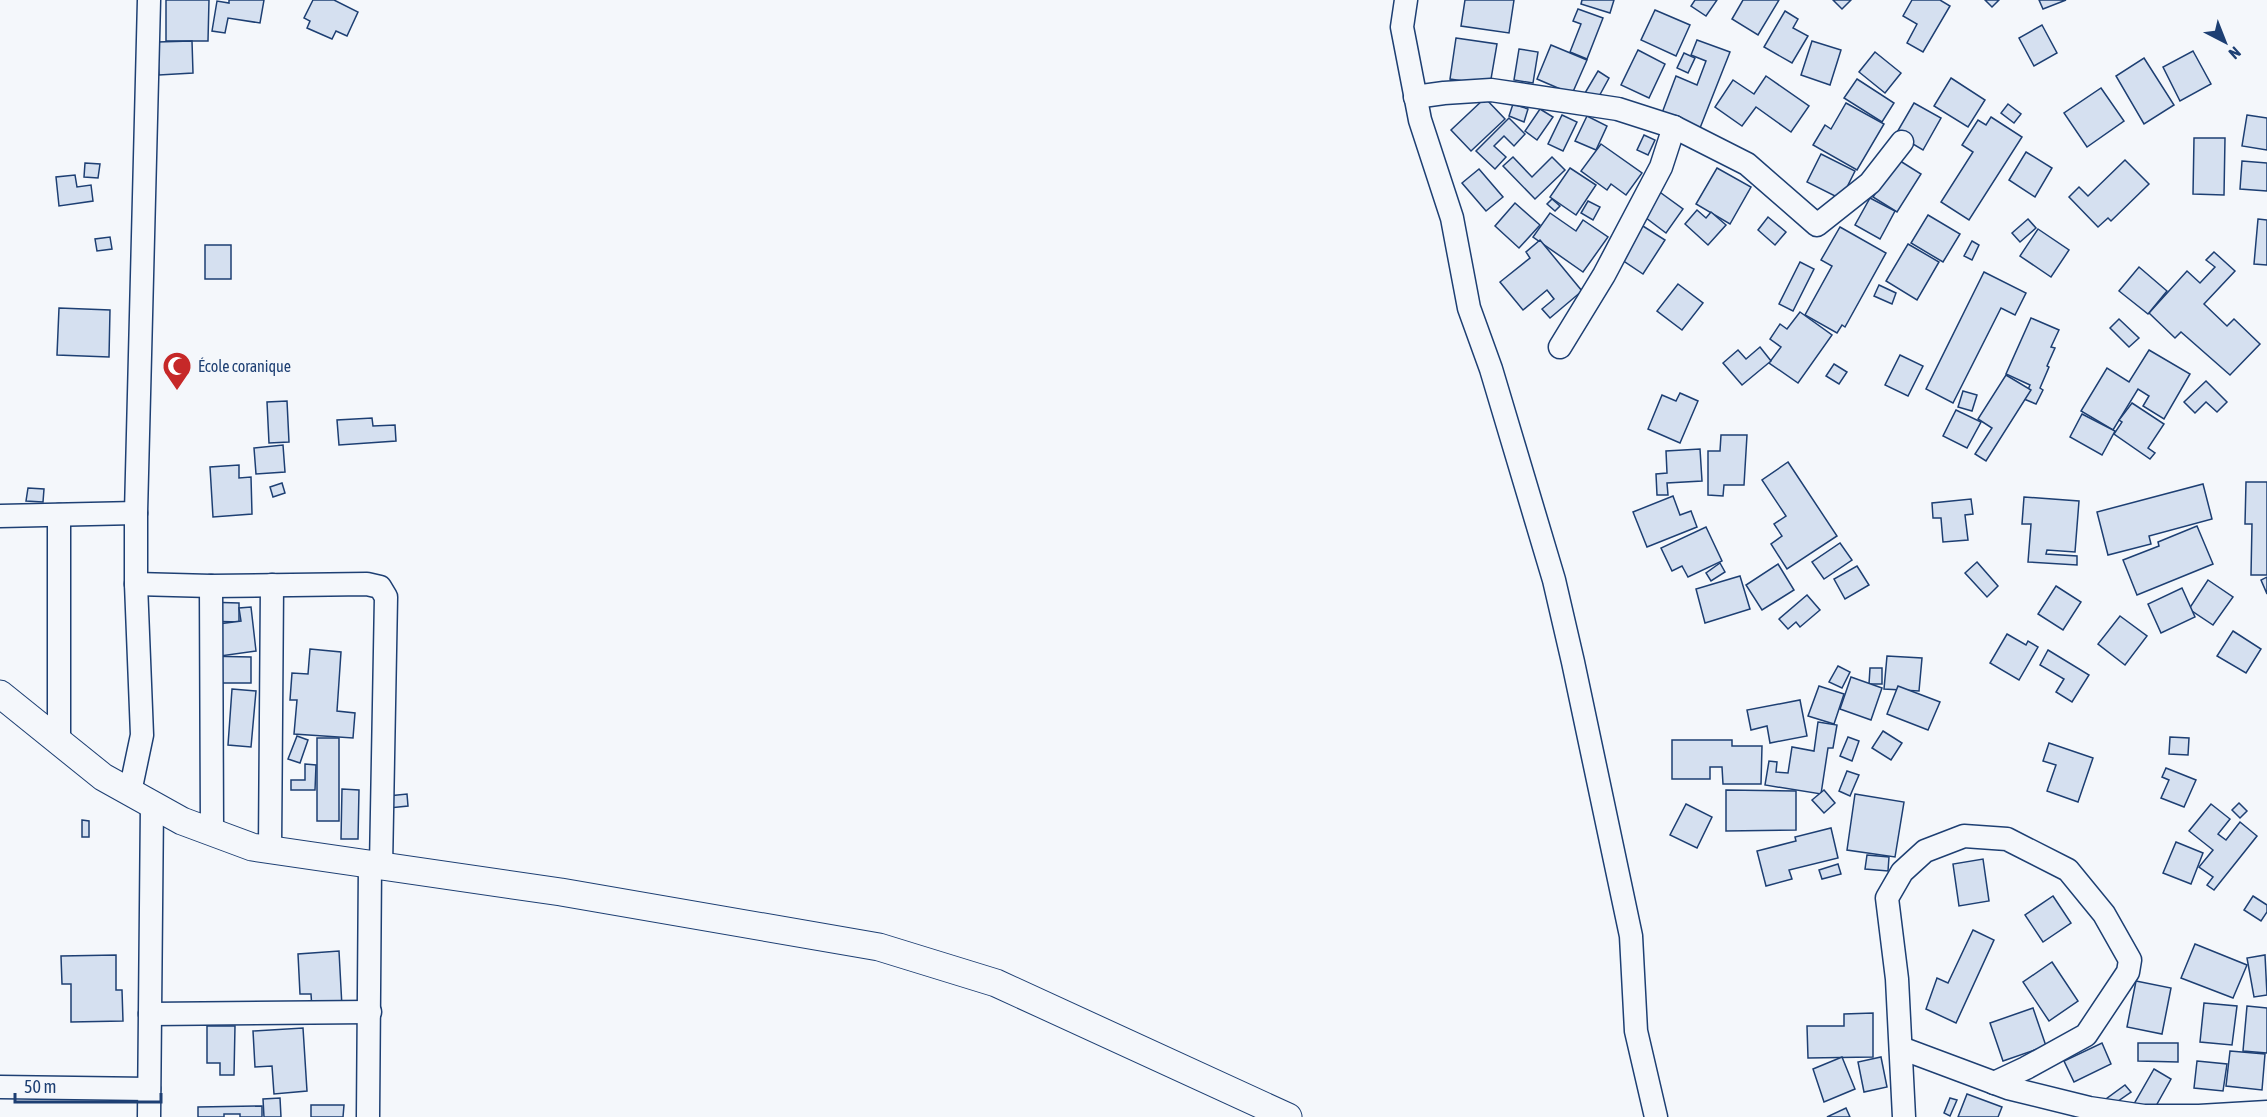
<svg xmlns="http://www.w3.org/2000/svg" width="2267" height="1117" font-family="'Asap Condensed',sans-serif">
	<style>
		.building { fill: #d5e0f0; stroke: #1d3f73; stroke-width: 1.5 }
		.lines { fill: none; stroke-linecap: round; stroke-linejoin: round }
		.minor-casing { stroke: #1d3f73; stroke-width: 25 }
		.major-casing { stroke: #1d3f73; stroke-width: 29 }
		.minor { stroke: #f4f7fb; stroke-width: 22 }
		.major { stroke: #f4f7fb; stroke-width: 27 }
		.labels { text-anchor: middle; dominant-baseline: central; stroke-width: 4.5; stroke-linejoin: round; paint-order: stroke }
		.poi-label { font-size: 16px; fill: #1d3f73; stroke: #f4f7fb; text-anchor: start }
	</style>
	<rect width="100%" height="100%" fill="#f4f7fb"/>
	<g class="building">
		<path d="M166,0H209L208,41H166Z"/>
		<path d="M229,0H264L260,23L228,18L225,33L212,31L217,1L229,3Z"/>
		<path d="M313,0H334L358,12L347,36L336,31L332,39L307,28L310,21L304,18Z"/>
		<path d="M1465,0H1514L1509,33L1461,26Z"/>
		<path d="M1582,0H1614L1610,13L1581,4Z"/>
		<path d="M1695,0H1717L1706,16L1691,6Z"/>
		<path d="M1743,0H1779L1758,35L1732,19Z"/>
		<path d="M1833,0H1851L1842,9Z"/>
		<path d="M1912,0H1940L1950,6L1923,52L1907,43L1917,24L1903,16Z"/>
		<path d="M1985,0H1999L1992,7Z"/>
		<path d="M2039,0H2066L2043,9Z"/>
		<path d="M1578,9L1603,18L1587,59L1570,52L1581,24L1573,21Z"/>
		<path d="M1655,10L1690,25L1676,56L1641,40Z"/>
		<path d="M1785,11L1798,19L1793,28L1808,36L1792,63L1764,47Z"/>
		<path d="M2042,25L2057,53L2034,66L2019,38Z"/>
		<path d="M1456,38L1497,44L1490,85L1450,79Z"/>
		<path d="M1697,40L1730,52L1700,128L1662,113L1676,76L1697,85L1706,61L1691,55Z"/>
		<path d="M192,41L193,73L159,75L157,42Z"/>
		<path d="M1812,41L1841,50L1830,85L1801,75Z"/>
		<path d="M1551,45L1587,60L1572,94L1537,79Z"/>
		<path d="M1519,49L1538,52L1533,83L1514,80Z"/>
		<path d="M1638,50L1665,64L1649,98L1621,85Z"/>
		<path d="M2193,51L2211,84L2180,101L2163,67Z"/>
		<path d="M1875,52L1901,73L1885,93L1859,72Z"/>
		<path d="M1684,53L1695,58L1688,73L1677,68Z"/>
		<path d="M2144,58L2174,105L2144,124L2116,76Z"/>
		<path d="M1598,71L1609,78L1597,100L1585,93Z"/>
		<path d="M1766,76L1809,106L1791,132L1756,107L1742,126L1715,107L1733,80L1754,94Z"/>
		<path d="M1951,78L1985,100L1968,127L1934,106Z"/>
		<path d="M1857,79L1894,103L1882,122L1844,98Z"/>
		<path d="M2101,88L2124,121L2087,147L2064,113Z"/>
		<path d="M1485,98L1505,119L1471,151L1451,130Z"/>
		<path d="M1846,103L1884,124L1857,170L1813,145L1825,125L1831,129Z"/>
		<path d="M1914,103L1941,118L1923,150L1896,134Z"/>
		<path d="M1513,104L1528,109L1524,122L1509,116Z"/>
		<path d="M2008,104L2021,114L2014,123L2001,113Z"/>
		<path d="M1540,109L1553,117L1537,140L1525,131Z"/>
		<path d="M1562,115L1577,122L1563,151L1548,144Z"/>
		<path d="M2247,115L2267,118V150L2242,146Z"/>
		<path d="M1587,116L1607,126L1596,150L1575,141Z"/>
		<path d="M1991,117L2022,137L1969,220L1941,202L1973,152L1962,145L1978,120L1986,125Z"/>
		<path d="M1509,118L1525,134L1514,146L1504,136L1494,146L1506,157L1495,169L1476,151Z"/>
		<path d="M1644,135L1655,140L1648,155L1637,150Z"/>
		<path d="M2194,138H2225L2224,195L2193,194Z"/>
		<path d="M1601,144L1642,173L1626,195L1611,184L1607,190L1581,171Z"/>
		<path d="M2026,152L2052,168L2035,197L2009,180Z"/>
		<path d="M1821,154L1855,171L1841,199L1807,182Z"/>
		<path d="M1513,157L1532,177L1552,157L1565,170L1535,199L1503,166Z"/>
		<path d="M1897,159L1921,174L1897,212L1873,197Z"/>
		<path d="M2125,160L2149,184L2111,221L2108,218L2098,227L2069,197L2079,187L2088,196Z"/>
		<path d="M2242,161L2267,163V191L2240,189Z"/>
		<path d="M85,163L100,164L98,178L84,177Z"/>
		<path d="M1570,168L1596,185L1576,215L1550,197Z"/>
		<path d="M1717,168L1751,187L1730,224L1696,204Z"/>
		<path d="M1479,169L1503,197L1486,211L1462,183Z"/>
		<path d="M75,175L77,187L91,185L93,201L59,206L56,177Z"/>
		<path d="M1650,185L1683,209L1666,233L1633,208Z"/>
		<path d="M1870,198L1895,211L1880,239L1855,225Z"/>
		<path d="M1552,199L1560,206L1555,211L1547,204Z"/>
		<path d="M1588,201L1600,207L1593,220L1581,213Z"/>
		<path d="M1515,203L1540,225L1519,248L1495,226Z"/>
		<path d="M1697,210L1706,218L1711,212L1726,225L1708,245L1685,224Z"/>
		<path d="M1550,213L1576,231L1583,220L1608,237L1583,272L1533,237Z"/>
		<path d="M1928,215L1960,234L1943,262L1911,243Z"/>
		<path d="M1768,217L1786,232L1775,245L1758,230Z"/>
		<path d="M2028,219L2036,228L2020,242L2012,233Z"/>
		<path d="M2258,219L2267,220V265L2254,264Z"/>
		<path d="M1635,221L1665,240L1643,274L1613,254Z"/>
		<path d="M1840,227L1886,253L1845,327L1842,325L1837,333L1805,315L1832,266L1821,260Z"/>
		<path d="M2038,229L2069,250L2051,277L2020,256Z"/>
		<path d="M110,237L112,249L97,251L95,239Z"/>
		<path d="M1540,240L1582,291L1550,318L1542,309L1554,299L1547,290L1523,310L1500,282L1530,258L1526,252Z"/>
		<path d="M1972,241L1979,245L1972,260L1964,256Z"/>
		<path d="M1908,244L1939,262L1917,300L1886,281Z"/>
		<rect x="205" y="245" width="26" height="34"/>
		<path d="M2214,252L2235,271L2204,304L2227,326L2234,319L2260,344L2230,375L2181,332L2175,338L2149,313L2187,271L2200,283L2215,267L2206,260Z"/>
		<path d="M1800,262L1814,269L1793,311L1779,304Z"/>
		<path d="M2139,267L2167,291L2148,314L2119,291Z"/>
		<path d="M1984,272L2026,293L2015,315L2001,308L1953,403L1926,389Z"/>
		<path d="M1678,284L1703,303L1682,330L1657,311Z"/>
		<path d="M1879,285L1896,293L1892,304L1874,296Z"/>
		<path d="M59,308L110,310L109,357L57,355Z"/>
		<path d="M1800,312L1832,335L1798,383L1769,363L1781,347L1770,339L1780,324L1787,329Z"/>
		<path d="M2031,318L2059,330L2051,347L2055,348L2047,366L2049,367L2040,388L2043,390L2036,404L2024,399L2030,385L2006,374Z"/>
		<path d="M2119,319L2139,338L2129,347L2110,328Z"/>
		<path d="M1760,347L1771,361L1742,385L1723,363L1738,350L1746,359Z"/>
		<path d="M2149,350L2190,374L2164,419L2143,406L2149,396L2138,389L2113,430L2081,411L2107,368L2129,382Z"/>
		<path d="M1900,355L1923,366L1908,396L1885,385Z"/>
		<path d="M1834,364L1847,372L1839,384L1826,376Z"/>
		<path d="M2006,375L2031,390L1986,461L1975,454L1992,428L1978,419Z"/>
		<path d="M2206,381L2227,402L2217,412L2206,402L2195,413L2184,402Z"/>
		<path d="M1963,391L1977,395L1972,411L1958,407Z"/>
		<path d="M1680,393L1698,401L1680,443L1648,429L1662,395L1676,401Z"/>
		<path d="M287,401L289,442L269,443L267,402Z"/>
		<path d="M2132,403L2164,424L2148,448L2155,453L2150,459L2114,434L2122,422L2119,420Z"/>
		<path d="M1956,410L1981,422L1967,448L1943,436Z"/>
		<path d="M2082,414L2115,431L2102,455L2070,437Z"/>
		<path d="M372,418L373,426L395,425L396,441L339,445L337,420Z"/>
		<path d="M1721,435H1747L1744,485H1724L1723,496L1708,495V451H1720Z"/>
		<path d="M283,445L285,472L256,474L254,448Z"/>
		<path d="M1700,449L1702,481L1667,483L1668,495H1657L1656,474L1667,473L1666,451Z"/>
		<path d="M1788,462L1837,536L1787,569L1771,544L1782,536L1774,524L1786,516L1762,480Z"/>
		<path d="M239,465V478L251,477L252,514L213,517L210,467Z"/>
		<path d="M2246,482H2267V575H2251L2252,524H2245Z"/>
		<path d="M282,483L285,493L273,497L270,487Z"/>
		<path d="M2203,484L2212,519L2149,536L2151,544L2108,555L2097,512Z"/>
		<path d="M28,488L44,489L43,502L26,501Z"/>
		<path d="M1673,496L1680,515L1691,511L1697,527L1647,547L1633,512Z"/>
		<path d="M2024,497L2079,501L2075,552L2047,550L2046,554L2077,556V565L2028,562L2031,524H2022Z"/>
		<path d="M1971,499L1973,514L1965,515L1968,540L1943,542L1941,518H1933L1932,503Z"/>
		<path d="M2197,526L2213,564L2137,595L2123,560L2159,546L2158,542Z"/>
		<path d="M1706,527L1722,561L1688,577L1682,566L1672,571L1661,548Z"/>
		<path d="M1840,543L1852,560L1824,579L1812,562Z"/>
		<path d="M1977,562L1998,586L1987,597L1965,573Z"/>
		<path d="M1720,563L1725,572L1711,581L1706,573Z"/>
		<path d="M1778,564L1794,590L1762,610L1746,585Z"/>
		<path d="M1857,566L1869,585L1845,599L1834,579Z"/>
		<path d="M1740,576L1750,609L1705,623L1696,589Z"/>
		<path d="M2267,577V594L2261,580Z"/>
		<path d="M2208,580L2233,597L2213,625L2189,609Z"/>
		<path d="M2056,586L2081,602L2063,630L2038,614Z"/>
		<path d="M2182,588L2195,617L2161,633L2148,604Z"/>
		<path d="M1807,595L1820,610L1800,627L1796,622L1788,629L1779,619Z"/>
		<path d="M205,602L239,603V622L205,621Z"/>
		<path d="M251,607L256,651L206,658L202,626L241,621L239,608Z"/>
		<path d="M2120,616L2147,636L2125,665L2098,644Z"/>
		<path d="M2233,631L2261,649L2246,673L2217,656Z"/>
		<path d="M2007,634L2026,645L2028,641L2038,647L2019,680L1990,663Z"/>
		<path d="M310,649L341,652L337,711L355,713L353,738L294,734L297,700H290L292,673L308,674Z"/>
		<path d="M2048,650L2089,675L2072,702L2056,692L2064,679L2040,665Z"/>
		<path d="M203,656L251,657V683H202Z"/>
		<path d="M1887,656L1922,658L1919,691L1884,689Z"/>
		<path d="M1838,666L1850,672L1842,688L1829,682Z"/>
		<path d="M1870,668H1882V684H1869Z"/>
		<path d="M1851,677L1882,688L1871,720L1840,709Z"/>
		<path d="M1819,686L1844,694L1834,724L1808,716Z"/>
		<path d="M1898,686L1940,702L1928,730L1887,714Z"/>
		<path d="M232,689L256,691L251,747L228,745Z"/>
		<path d="M1800,700L1807,736L1770,743L1767,726L1751,730L1747,710Z"/>
		<path d="M1818,722L1837,725L1833,748H1828L1821,794L1765,785L1769,761L1777,762L1776,772L1788,773L1792,747L1814,751Z"/>
		<path d="M1883,731L1902,743L1891,760L1872,748Z"/>
		<path d="M297,736L308,740L300,763L288,759Z"/>
		<path d="M1848,737L1859,741L1852,761L1840,756Z"/>
		<path d="M2170,737L2189,738L2188,755L2169,754Z"/>
		<rect x="317" y="738" width="22" height="83"/>
		<path d="M1672,740H1732V746H1762L1761,784H1723L1722,767H1710V779H1672Z"/>
		<path d="M2049,743L2093,758L2078,802L2047,791L2056,765L2043,761Z"/>
		<path d="M305,764L316,765L315,790H291V780H305Z"/>
		<path d="M2166,768L2196,780L2184,807L2161,798L2169,780L2162,777Z"/>
		<path d="M1847,771L1859,775L1850,796L1839,791Z"/>
		<path d="M342,789L359,790L358,839H341Z"/>
		<path d="M1726,790L1796,791V830L1726,831Z"/>
		<path d="M1824,790L1835,803L1824,813L1812,800Z"/>
		<path d="M407,794L408,806L389,808L388,796Z"/>
		<path d="M1855,794L1904,802L1895,857L1847,850Z"/>
		<path d="M2239,803L2247,811L2240,818L2232,810Z"/>
		<path d="M1686,804L1712,817L1697,848L1670,835Z"/>
		<path d="M2211,804L2230,819L2218,834L2226,840L2240,822L2257,836L2214,890L2207,885L2213,877L2199,867L2213,850L2189,831Z"/>
		<path d="M82,820L89,821V837H82Z"/>
		<path d="M1831,828L1838,858L1789,870L1792,879L1766,886L1757,851L1796,841L1795,837Z"/>
		<path d="M2176,842L2203,853L2191,884L2163,873Z"/>
		<path d="M1867,855L1889,857L1888,871L1865,869Z"/>
		<path d="M1983,859L1989,901L1959,906L1953,864Z"/>
		<path d="M1838,864L1841,874L1822,879L1819,870Z"/>
		<path d="M2053,896L2071,923L2043,942L2025,915Z"/>
		<path d="M2253,896L2267,905V912L2261,921L2244,910Z"/>
		<path d="M1973,930L1994,940L1956,1023L1926,1009L1937,978L1948,983Z"/>
		<path d="M2195,944L2247,965L2233,998L2181,978Z"/>
		<path d="M339,951L342,1007L312,1009L311,994H300L298,954Z"/>
		<path d="M116,955V990H122L123,1021L71,1022V984H62L61,956Z"/>
		<path d="M2265,955L2267,995L2254,997L2247,958Z"/>
		<path d="M2052,962L2078,1001L2049,1021L2023,982Z"/>
		<path d="M2136,981L2171,988L2162,1034L2127,1027Z"/>
		<path d="M2204,1003L2237,1006L2232,1045L2200,1042Z"/>
		<path d="M2247,1006L2267,1008V1053L2243,1051Z"/>
		<path d="M2033,1008L2046,1046L2003,1061L1990,1023Z"/>
		<path d="M1873,1013V1057L1808,1058L1807,1026H1844V1014Z"/>
		<path d="M207,1026H235L234,1075H220V1063H207Z"/>
		<path d="M303,1028L307,1091L274,1094L272,1066L255,1067L253,1031Z"/>
		<path d="M2102,1043L2111,1064L2074,1082L2064,1061Z"/>
		<path d="M2138,1043H2178V1062L2138,1061Z"/>
		<path d="M2230,1051L2265,1054L2262,1090L2226,1086Z"/>
		<path d="M1842,1057L1855,1089L1824,1102L1813,1069Z"/>
		<path d="M1881,1057L1887,1087L1864,1092L1858,1062Z"/>
		<path d="M2197,1061L2227,1064L2223,1091L2194,1088Z"/>
		<path d="M2154,1069L2171,1079L2152,1113L2134,1104Z"/>
		<path d="M2125,1085L2131,1092L2111,1106L2106,1099Z"/>
		<path d="M1967,1094L2002,1107L1998,1117H1958Z"/>
		<path d="M280,1098L281,1117H264L263,1099Z"/>
		<path d="M1950,1098L1957,1100L1950,1116L1944,1113Z"/>
		<path d="M311,1105H344L343,1117H311Z"/>
		<path d="M262,1106V1117H240V1114H224V1117H198V1107Z"/>
		<path d="M1846,1108L1850,1117H1827Z"/>
	</g>
	<g class="lines">
		<g class="minor-casing">
			<g id="minor">
				<path d="M1406,0L1402,27L1420,120L1452,218L1469,308L1491,369L1554,580L1573,662L1631,936L1636,1031L1656,1117"/>
				<path d="M1415,97L1444,93L1491,90L1618,109L1674,127L1747,164L1817,225L1870,183L1902,142"/>
				<path d="M1560,347L1604,275L1661,167L1674,127"/>
				<path d="M59,515V743"/>
				<path d="M0,516L136,513"/>
				<path d="M136,584L211,586L367,584L380,587L386,597L381,866"/>
				<path d="M211,586L212,832"/>
				<path d="M130,792L142,735L136,584V513L149,0"/>
				<path d="M270,849L272,585"/>
				<path d="M150,1014L370,1012"/>
				<path d="M1901,1048L2008,1088L2089,1108L2144,1116H2199L2267,1112"/>
				<path d="M0,1087L149,1089"/>
				<path d="M149,1117L152,804"/>
				<path d="M368,1117L370,865"/>
				<path d="M1904,1117L1897,979L1887,898L1902,872L1925,851L1964,836L2007,839L2068,870L2104,914L2130,960L2128,972L2086,1035L2026,1068L1994,1083"/>
			</g>
		</g>
		<g class="major-casing">
			<path id="major" d="M0,694L103,777L182,821L252,847L561,892L879,947L996,983L1288,1117"/>
		</g>
		<use href="#minor" class="minor"/>
		<use href="#major" class="major"/>
	</g>
	<defs>
		<g id="mosque-pin" transform="scale(1.5)"><path d="M0 17L-7.5 6A9.5 9.5 0 1 1 7.5 6Z" fill="#c62828" stroke="#f4f7fb"/><path d="M3.5-4.9A6 6 0 1 0 3.5 4.9A5 5 0 1 1 3.5-4.9Z" fill="#fff"/></g>
	</defs>
	<g fill-rule="evenodd">
		<use href="#mosque-pin" x="177" y="366"/>
	</g>
	<g class="labels">
		<g class="poi-label">
			<text x="198" y="366">École coranique</text>
		</g>
	</g>
	<g transform="translate(2225 42) rotate(138)" stroke="#f4f7fb" stroke-width="4.5" paint-order="stroke">
	<path d="M0-4.5L10 22L0 15L-10 22Z" fill="#1d3f73"/>
	<text y="-9" font-size="16" font-weight="bold" text-anchor="middle" fill="#1d3f73">N</text>
	</g>
	<path d="M15 1093v9h146v-9" fill="none" stroke="#1d3f73" stroke-width="3"/>
	<text x="24" y="1093" font-size="18" fill="#1d3f73" stroke="#f4f7fb" stroke-width="4.5" paint-order="stroke">50 m</text>
</svg>
